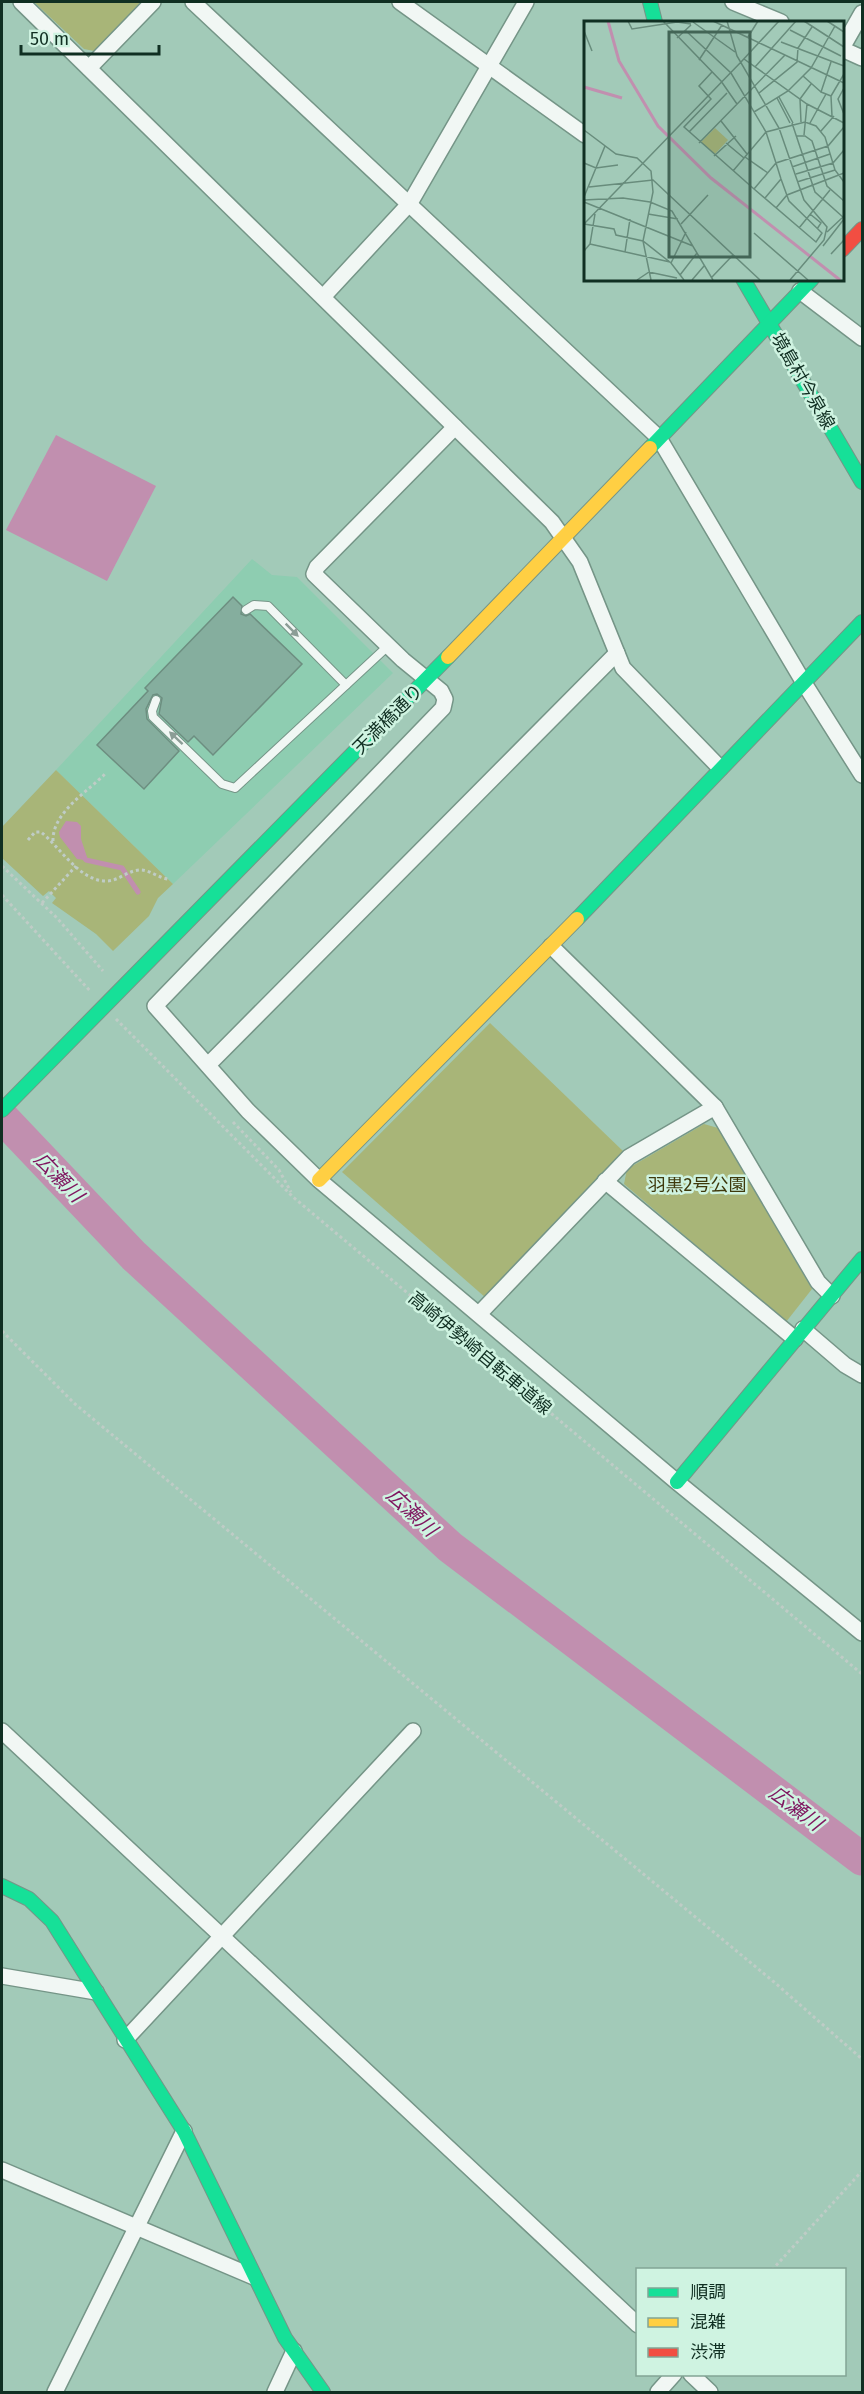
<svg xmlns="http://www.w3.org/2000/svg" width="864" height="2394" font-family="'Fira Sans','Noto Sans JP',sans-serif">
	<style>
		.built { fill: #8ecdb1 }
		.green { fill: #a8b578 }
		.water { fill: #c18faf }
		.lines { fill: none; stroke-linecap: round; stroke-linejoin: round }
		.stream { stroke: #c18faf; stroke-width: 5 }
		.river { stroke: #c18faf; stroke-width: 33 }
		.building { fill: #85ae9e; stroke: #6d8e80; stroke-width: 1.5 }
		.lane-casing { stroke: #759587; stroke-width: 10 }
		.street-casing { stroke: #759587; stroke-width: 18 }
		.fast-casing { stroke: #759587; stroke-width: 16 }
		.slow-casing { stroke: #759587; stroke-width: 16 }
		.jam-casing { stroke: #759587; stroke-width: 16 }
		.path { stroke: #bfccc6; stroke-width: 3; stroke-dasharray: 3 3; stroke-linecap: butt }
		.lane { stroke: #f1f7f4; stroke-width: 8 }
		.street { stroke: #f1f7f4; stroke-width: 15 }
		.fast { stroke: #16e098; stroke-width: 14 }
		.slow { stroke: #ffcf43; stroke-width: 14 }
		.jam { stroke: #f24e42; stroke-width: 14 }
		.oneway { fill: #8c9d96 }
		.labels { text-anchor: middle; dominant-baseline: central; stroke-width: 5; stroke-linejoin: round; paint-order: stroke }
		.street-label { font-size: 18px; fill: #102f22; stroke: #cff3e1 }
		.park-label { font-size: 18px; fill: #3e390c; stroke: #cff3e1 }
		.water-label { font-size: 20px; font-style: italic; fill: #7f155f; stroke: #cff3e1 }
		.inset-river { fill: none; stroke: #c18faf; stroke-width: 3 }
		.inset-road { fill: none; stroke: #688c7c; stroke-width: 1.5 }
		.view { fill: #436556; fill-opacity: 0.15; stroke: #436556; stroke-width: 3 }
		.inset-edge { fill: none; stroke: #102f22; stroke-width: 3 }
	</style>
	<rect width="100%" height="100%" fill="#a2cab8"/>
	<path class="built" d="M252,559L272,575L297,577L393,673L173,884L56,770Z"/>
	<g class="green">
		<path d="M34,2H141L94,51L84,49Z"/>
		<path d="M56,770L173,884L158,898L149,916L113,951L96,934L52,903L56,898L49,891L43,896L2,858V827Z"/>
		<path d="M490,1023L624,1152L486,1298L342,1172Z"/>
		<path d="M704,1124L718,1128L812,1289L786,1322L624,1184L627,1169Z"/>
	</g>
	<g class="water">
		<path d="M56,435L156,486L107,581L6,530Z"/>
		<path d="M66,821L77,822L81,826V839L87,857L86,860L77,859L60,837L59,832Z"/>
	</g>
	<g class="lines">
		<path class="stream" d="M82,855L86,860L122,868L138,892"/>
		<path class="river" d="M2,1117L134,1256L450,1547L862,1859"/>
	</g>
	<path class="building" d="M233,597L242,606L241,614L246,616L250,614L302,664L213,755L194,736L188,742L159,714L162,698L157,694L153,695L146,709L147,719L179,751L144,789L97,745L148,691L145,688Z"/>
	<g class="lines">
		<g class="lane-casing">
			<g id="lane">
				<path d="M246,610L254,605L268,606L346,685"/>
				<path d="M156,700L152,711L153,717L222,784L235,788L388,646"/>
			</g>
		</g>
		<g class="street-casing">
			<g id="street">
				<path d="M21,2L552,522L580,562L623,668L720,768"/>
				<path d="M193,2L659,438L804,683L862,775"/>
				<path d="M400,2L585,135"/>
				<path d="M733,2L781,22"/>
				<path d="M842,48L862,13"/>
				<path d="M842,49L862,58"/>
				<path d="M89,68L153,2"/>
				<path d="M800,291L862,338"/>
				<path d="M323,297L410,203L526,2"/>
				<path d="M455,427L317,567L314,574L403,660L441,691L445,699L443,708L155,1006L248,1111L319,1180L677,1482L862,1633"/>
				<path d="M551,946L715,1107L818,1282L832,1296"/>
				<path d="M208,1065L617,653"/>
				<path d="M605,1181L795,1339"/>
				<path d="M479,1314L629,1157L715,1107"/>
				<path d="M803,1329L845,1365L862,1375"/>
				<path d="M2,1731L638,2325"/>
				<path d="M2,1976L96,1992"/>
				<path d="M125,2040L413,1731"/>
				<path d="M2,2170L254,2277"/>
				<path d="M691,2374L710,2392"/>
				<path d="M55,2392L184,2131"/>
				<path d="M275,2392L294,2351"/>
				<path d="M658,2392L674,2374"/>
			</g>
		</g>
		<g class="fast-casing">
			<g id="fast">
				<path d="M650,2L655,22"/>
				<path d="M743,279L862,482"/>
				<path d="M650,448L812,279"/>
				<path d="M577,919L862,622"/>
				<path d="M2,1110L448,657"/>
				<path d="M677,1482L862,1259"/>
				<path d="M2,1886L29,1899L52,1921L184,2131L285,2338L323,2392"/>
			</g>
		</g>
		<g class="slow-casing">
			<g id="slow">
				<path d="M448,657L650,448"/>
				<path d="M319,1180L577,919"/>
			</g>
		</g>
		<g class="jam-casing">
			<path id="jam" d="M842,250L862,229"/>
		</g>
		<g class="path">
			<path d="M28,840L35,832H41C60,847 80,882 107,881C119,881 129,869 142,870C151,871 159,878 168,879"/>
			<path d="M53,841C52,813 87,792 105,774"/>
			<path d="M2,866L57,918L103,971"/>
			<path d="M2,895L91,992"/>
			<path d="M42,903L76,866"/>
			<path d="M116,1019L293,1197L862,1674"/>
			<path d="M233,1122L279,1170L291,1192"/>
			<path d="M2,1331L75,1404L774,1982L862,2059"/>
			<path d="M772,2270L862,2171"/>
		</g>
		<use href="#lane" class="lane"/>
		<use href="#street" class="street"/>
		<use href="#fast" class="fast"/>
		<use href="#slow" class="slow"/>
		<use href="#jam" class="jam"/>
	</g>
	<defs><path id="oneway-solid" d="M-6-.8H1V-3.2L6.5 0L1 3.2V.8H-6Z" transform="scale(1.5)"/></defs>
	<g class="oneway">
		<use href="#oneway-solid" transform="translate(292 630) rotate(45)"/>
		<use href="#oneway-solid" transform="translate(176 738) rotate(-137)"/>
	</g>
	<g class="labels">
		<g class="street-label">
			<text transform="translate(803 381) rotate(60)">境島村今泉線</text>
			<text transform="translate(388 719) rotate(-45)">天満橋通り</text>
			<text transform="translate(480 1353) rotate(40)">高崎伊勢崎自転車道線</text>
		</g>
		<g class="park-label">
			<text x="697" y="1185">羽黒2号公園</text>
		</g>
		<g class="water-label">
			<text transform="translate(59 1177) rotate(46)">広瀬川</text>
			<text transform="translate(412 1512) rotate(43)">広瀬川</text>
			<text transform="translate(796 1808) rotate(37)">広瀬川</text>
		</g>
	</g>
	<g transform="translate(584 21)">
		<rect width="260" height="260" fill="#a2cab8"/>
		<path d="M131,107L144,119L131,133L117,121Z" fill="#a8b578"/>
		<path class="inset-river" d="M24,0L35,40L74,105L127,157L256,259M0,66L38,77"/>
		<path class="inset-road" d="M44,0L48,8L93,1L107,3M79,0L137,60L153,83M129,0L260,62M143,0L153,35L195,107L220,179L243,206L240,219L206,259M220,0L260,26M243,0L260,11M109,1L151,31M101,9L147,52L182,111L192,142L197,158L205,180L238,212L232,221L170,168L192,142L244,125L260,106M206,9L257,35M0,10L8,30M164,16L174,0M93,17L107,4M197,21L260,45M160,38L223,83L260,102M115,39L138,4M157,41L195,0M247,41L237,71L247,75M171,46L212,0M128,51L115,65L127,78L100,106L170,168M219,55L237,71M260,67L254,78L260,93M175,72L213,41L214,27L228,6M195,76L209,102M193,77L206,102M170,91L204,70L227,47L251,5M248,95L247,75L260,53M137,100L163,133M217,101L216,78L227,63M208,102L231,171L260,197M226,102L242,73M0,109L32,133L53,137L67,150L69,171L59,220L67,259M237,110L250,95M105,111L143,72M220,114L223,83M212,115H221L228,120L243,165L260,180M115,122L201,34M142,122L160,137M130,135L152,115M161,136L184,152M0,142L12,147L34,144M208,146L246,133M149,150L182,111L221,101L232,105L241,116L251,149L260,161M212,153L249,142L260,129M213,161L251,149M5,166L69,159L176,259M0,176L21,125M181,177L197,158M0,179L39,177L66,181L88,190L129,259M0,181L109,225M192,187L203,174L260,152M64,193L94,198M226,193L237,202L233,208M0,203L157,41M0,203L30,208L32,214L59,220L87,242L100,259M97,203L124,174M215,207L246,169M243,211L259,196M170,212L224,259M6,223L86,241M239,225L260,198M0,230L6,223L11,193M41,231L46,198M247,233L260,219M87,242L102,211M96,254L113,232M128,256L149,234M53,259L65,251L93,257M108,259L120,245"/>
		<path class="view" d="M85,11H166V236H85Z"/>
		<rect width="260" height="260" class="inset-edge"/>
	</g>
	<rect width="864" height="2394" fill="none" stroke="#102f22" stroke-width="6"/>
	<rect x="636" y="2268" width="210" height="108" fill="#cff3e1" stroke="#83a595" stroke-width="1.5"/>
	<rect x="648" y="2288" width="30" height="9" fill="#16e098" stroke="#83a595" stroke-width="1.5"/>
	<text x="690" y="2298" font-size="18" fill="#102f22">順調</text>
	<rect x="648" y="2318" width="30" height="9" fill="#ffcf43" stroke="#83a595" stroke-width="1.5"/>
	<text x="690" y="2328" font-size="18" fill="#102f22">混雑</text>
	<rect x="648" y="2348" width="30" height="9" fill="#f24e42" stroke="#83a595" stroke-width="1.5"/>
	<text x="690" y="2358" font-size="18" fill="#102f22">渋滞</text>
	<path d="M21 45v9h138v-9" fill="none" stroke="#102f22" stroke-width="3"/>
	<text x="30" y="45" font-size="18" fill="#102f22" stroke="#cff3e1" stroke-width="4.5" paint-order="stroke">50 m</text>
</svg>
